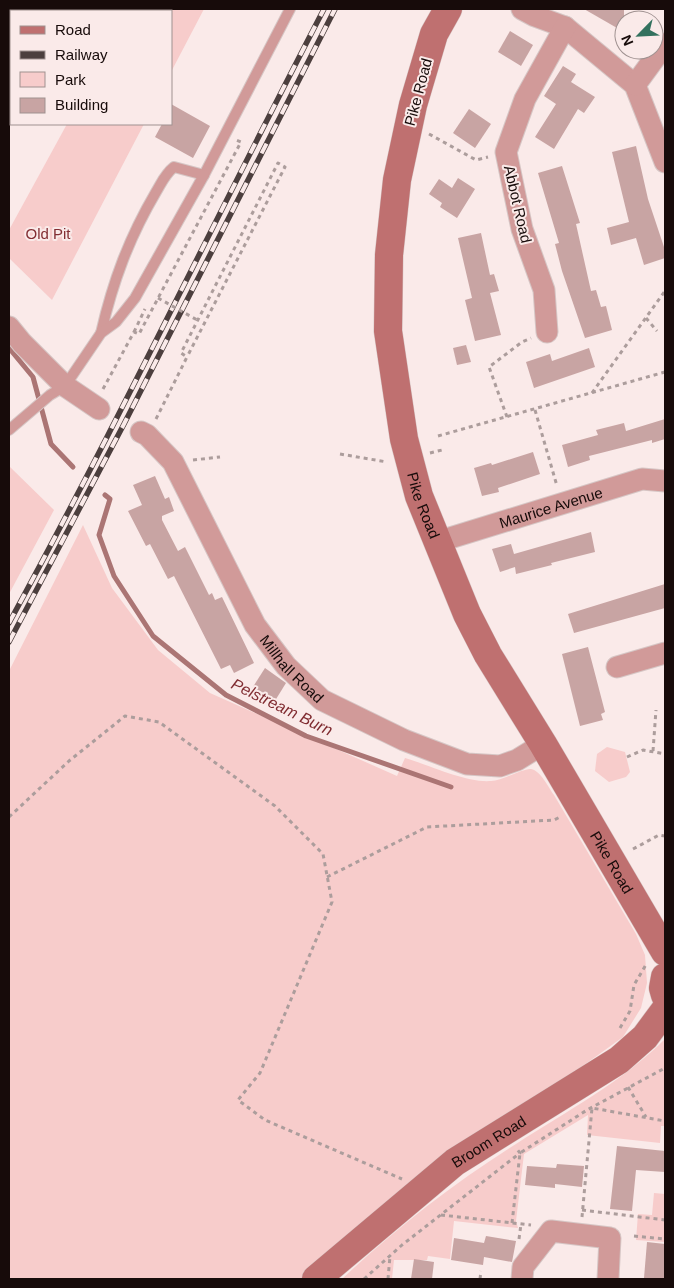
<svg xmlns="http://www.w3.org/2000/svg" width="674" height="1288" font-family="Helvetica,sans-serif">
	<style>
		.green { fill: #f7cccb }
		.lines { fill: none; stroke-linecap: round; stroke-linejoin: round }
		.stream { stroke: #ab7574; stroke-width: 5 }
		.building { fill: #c8a4a3 }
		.lane-casing { stroke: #d6c6c5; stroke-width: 12 }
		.street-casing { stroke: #d6c6c5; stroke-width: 23 }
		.secondary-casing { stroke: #d6c6c5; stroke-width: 29 }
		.path { stroke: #ac9d9c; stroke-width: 3; stroke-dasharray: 4 4; stroke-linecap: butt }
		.lane { stroke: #d19a99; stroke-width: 10 }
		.street { stroke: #d19a99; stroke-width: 21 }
		.secondary { stroke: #bf7070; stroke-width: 28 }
		.rail-casing { stroke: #4c3f3e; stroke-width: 5.5 }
		.rail { stroke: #faeae9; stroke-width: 4; stroke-dasharray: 11; stroke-linecap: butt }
		.path-bridge { stroke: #ac9d9c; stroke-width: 3; stroke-dasharray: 4 4; stroke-linecap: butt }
		.labels { text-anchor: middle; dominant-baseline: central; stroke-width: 4; stroke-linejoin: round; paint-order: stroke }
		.street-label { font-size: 15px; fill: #170b0a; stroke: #faeae9 }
		.park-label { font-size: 15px; fill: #832e33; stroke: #faeae9 }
		.water-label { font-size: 16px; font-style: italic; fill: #802c31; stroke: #faeae9 }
	</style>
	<rect width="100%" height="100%" fill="#faeae9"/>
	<g class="green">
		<path d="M117,9H204L171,72V11H117Z"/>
		<path d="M67,124H144L52,300L9,258V230Z"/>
		<path d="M9,466L54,510L9,594Z"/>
		<path d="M83,525L112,588L158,650L210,693L397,776L405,758C429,765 466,783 491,781C503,780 524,768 531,769C541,771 548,787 554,795L636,934L645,955L647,983L641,1008L623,1037L548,1091L305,1279H9V671Z"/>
		<path d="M607,747L625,752L630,772L626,777L609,782L595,771L597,754Z"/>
		<path d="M665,1039V1126H661L660,1143L587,1135L588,1115L524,1154L516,1221L518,1228L454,1221L450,1259L428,1256L427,1260H394L392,1279H342C395,1229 454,1183 516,1144C567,1111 622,1082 665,1039Z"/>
		<path d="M654,1193L665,1194V1242L636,1240L638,1214L652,1215Z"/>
	</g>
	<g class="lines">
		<g class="stream">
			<path d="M9,348L33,377L51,444L73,467"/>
			<path d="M105,495L110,499L99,535L114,576L153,636L226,695L306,736L451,787"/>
		</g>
	</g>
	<g class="building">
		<path d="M584,9H624V32Z"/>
		<path d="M510,31L533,45L521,66L498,52Z"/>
		<path d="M563,66L576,74L571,82L595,97L584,113L578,109L554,149L535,137L556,104L544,96Z"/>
		<path d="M171,104L210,126L193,158L155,137L162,124H171Z"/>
		<path d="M469,109L491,124L475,148L453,133Z"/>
		<path d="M636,146L648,199L665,250V258L644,265L636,238L611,245L607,228L629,222L612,152Z"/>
		<path d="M562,166L580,223L576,224L591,291L596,290L601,307L606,306L612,330L585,338L562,271L555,244L559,243L538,173Z"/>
		<path d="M458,178L475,189L457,218L440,207L442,203L429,194L439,179L452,188Z"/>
		<path d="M481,233L490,275L494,274L499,291L490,293L501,335L475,341L465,300L472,298L458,238Z"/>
		<path d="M466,345L471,362L457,365L453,348Z"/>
		<path d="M589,348L595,367L534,388L526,362L550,354L552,361Z"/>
		<path d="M665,419V439L652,443V440L589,456L590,460L568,467L562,445L598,435L596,430L624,423L626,431Z"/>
		<path d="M533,452L540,474L498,488L499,492L482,496L474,468L491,463L492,465Z"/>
		<path d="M155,476L165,499L169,497L174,511L162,516V520L178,551L185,547L209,595L212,593L215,600L222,597L254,663L234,673L230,665L221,669L174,576L168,579L150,544L146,546L128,511L142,505L133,485Z"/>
		<path d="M591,532L595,552L551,563L552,565L516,574L515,567L500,572L492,549L511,544L514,554Z"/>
		<path d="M665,584V608L574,633L568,614Z"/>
		<path d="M588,647L605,712L601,714L603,720L580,726L562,654Z"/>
		<path d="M265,668L286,683L273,704L251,690Z"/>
		<path d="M617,1146L665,1151V1172L636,1170L632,1211L610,1209Z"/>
		<path d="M557,1164L584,1166L582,1187L555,1184V1188L525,1185L527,1166L556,1168Z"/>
		<path d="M486,1236L516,1241L512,1262L484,1257L483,1265L451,1260L454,1238L484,1243Z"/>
		<path d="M647,1242L665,1244L664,1279L644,1278Z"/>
		<path d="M414,1259L434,1262L432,1279H411Z"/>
	</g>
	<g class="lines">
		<g class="lane-casing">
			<g id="lane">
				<path d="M101,333C113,281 129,238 156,192C162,182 165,174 174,167L204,175L290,9"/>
				<path d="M9,430L50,395L65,386L101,333L116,322L135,298L204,175"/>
			</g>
		</g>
		<g class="street-casing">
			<g id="street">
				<path d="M522,9L535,16L565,27L635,85L665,162"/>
				<path d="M635,85L665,44"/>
				<path d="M9,327L22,343L65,386L99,409"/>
				<path d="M547,332L544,290L522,229L506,152L525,99L565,27"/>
				<path id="s1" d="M141,432L147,435L173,462L255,625L286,666L322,700L404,740L467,764L500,766L517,760L543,744"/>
				<path id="s2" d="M437,542L642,479L665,481"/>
				<path d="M617,667L665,653"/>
				<path d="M522,1279L523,1267L551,1231L610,1238L608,1279"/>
			</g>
		</g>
		<g class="secondary-casing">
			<g id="secondary">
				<path id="s3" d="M448,9L434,34L413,105L397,180L389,255L388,331L404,439L419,496L467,614L488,655L543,744L665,952"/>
				<path d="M665,977L663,988L665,995"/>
				<path id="s4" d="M316,1279L455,1162L619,1060L645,1037L665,1010"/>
			</g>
		</g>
		<g class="path">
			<path d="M429,134L476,160L488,157"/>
			<path d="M646,318L657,331"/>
			<path d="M134,332L145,309"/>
			<path d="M103,389L134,332L139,334L241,142L236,140"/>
			<path d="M592,393L665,291"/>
			<path d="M535,410L557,486"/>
			<path d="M507,417L489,367L522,342L531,338"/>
			<path d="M156,419L187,357L181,353L278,163L285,167L187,357"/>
			<path d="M438,436L665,372"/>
			<path d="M430,453L442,450"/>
			<path d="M340,454L387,462"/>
			<path d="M193,460L220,457"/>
			<path d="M653,751L656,710"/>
			<path d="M627,757L643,750L665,754"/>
			<path d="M9,817L69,761L125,716L159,722L275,806L323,854L332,902L260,1073L238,1100L265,1120L402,1179"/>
			<path d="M633,849L659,835L665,836"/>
			<path d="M327,877L427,827L554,820L562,816"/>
			<path d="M620,1028L630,1011L634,985L647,963"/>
			<path d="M628,1087L646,1117"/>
			<path d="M582,1210L665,1220"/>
			<path d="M441,1215L531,1225"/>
			<path d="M582,1217L592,1108L665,1121"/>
			<path d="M512,1223L520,1153L587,1110L665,1068"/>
			<path d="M634,1236L665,1239"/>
			<path d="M519,1239L521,1224"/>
			<path d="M364,1279L402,1245L520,1153L516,1148"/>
			<path d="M388,1279L390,1256"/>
			<path d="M480,1279L481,1271"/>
		</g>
		<use href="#lane" class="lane"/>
		<use href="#street" class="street"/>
		<use href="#secondary" class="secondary"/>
		<g class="rail-casing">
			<g id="rail">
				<path d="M9,623C119,421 218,213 324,9"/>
				<path d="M9,642L124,424L335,9"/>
			</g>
		</g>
		<use href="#rail" class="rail"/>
		<path class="path-bridge" d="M158,298L199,321"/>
	</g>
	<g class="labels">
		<g class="street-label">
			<text transform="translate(418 92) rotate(-75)">Pike Road</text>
			<text transform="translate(518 204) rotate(77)">Abbot Road</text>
			<text stroke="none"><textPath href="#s3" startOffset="509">Pike Road</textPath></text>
			<text stroke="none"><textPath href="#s2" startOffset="119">Maurice Avenue</textPath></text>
			<text stroke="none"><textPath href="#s1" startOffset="284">Millhall Road</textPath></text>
			<text stroke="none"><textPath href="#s3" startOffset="914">Pike Road</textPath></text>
			<text stroke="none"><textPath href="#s4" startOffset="221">Broom Road</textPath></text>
		</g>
		<g class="park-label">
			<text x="48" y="233">Old Pit</text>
		</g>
		<g class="water-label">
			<text transform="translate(282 707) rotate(26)">Pelstream Burn</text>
		</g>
	</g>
	<rect width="674" height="1288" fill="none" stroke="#170b0a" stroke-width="20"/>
	<rect x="10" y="10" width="162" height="115" fill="#faeae9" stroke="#9f9190"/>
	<rect x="20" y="26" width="25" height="8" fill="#bf7070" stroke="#9f9190"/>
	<text x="55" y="35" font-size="15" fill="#170b0a">Road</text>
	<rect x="20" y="51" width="25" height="8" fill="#4c3f3e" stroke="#9f9190"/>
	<text x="55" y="60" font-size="15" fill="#170b0a">Railway</text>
	<rect x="20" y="72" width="25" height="15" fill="#f7cccb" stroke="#9f9190"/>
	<text x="55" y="85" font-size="15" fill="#170b0a">Park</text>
	<rect x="20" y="98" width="25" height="15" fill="#c8a4a3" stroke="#9f9190"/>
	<text x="55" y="110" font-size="15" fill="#170b0a">Building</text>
	<g transform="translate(639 35) rotate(246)"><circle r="24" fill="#faeae9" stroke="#9f9190"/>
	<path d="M0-4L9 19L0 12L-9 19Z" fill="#33715e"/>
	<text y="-8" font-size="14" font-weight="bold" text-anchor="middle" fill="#170b0a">N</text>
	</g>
</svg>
